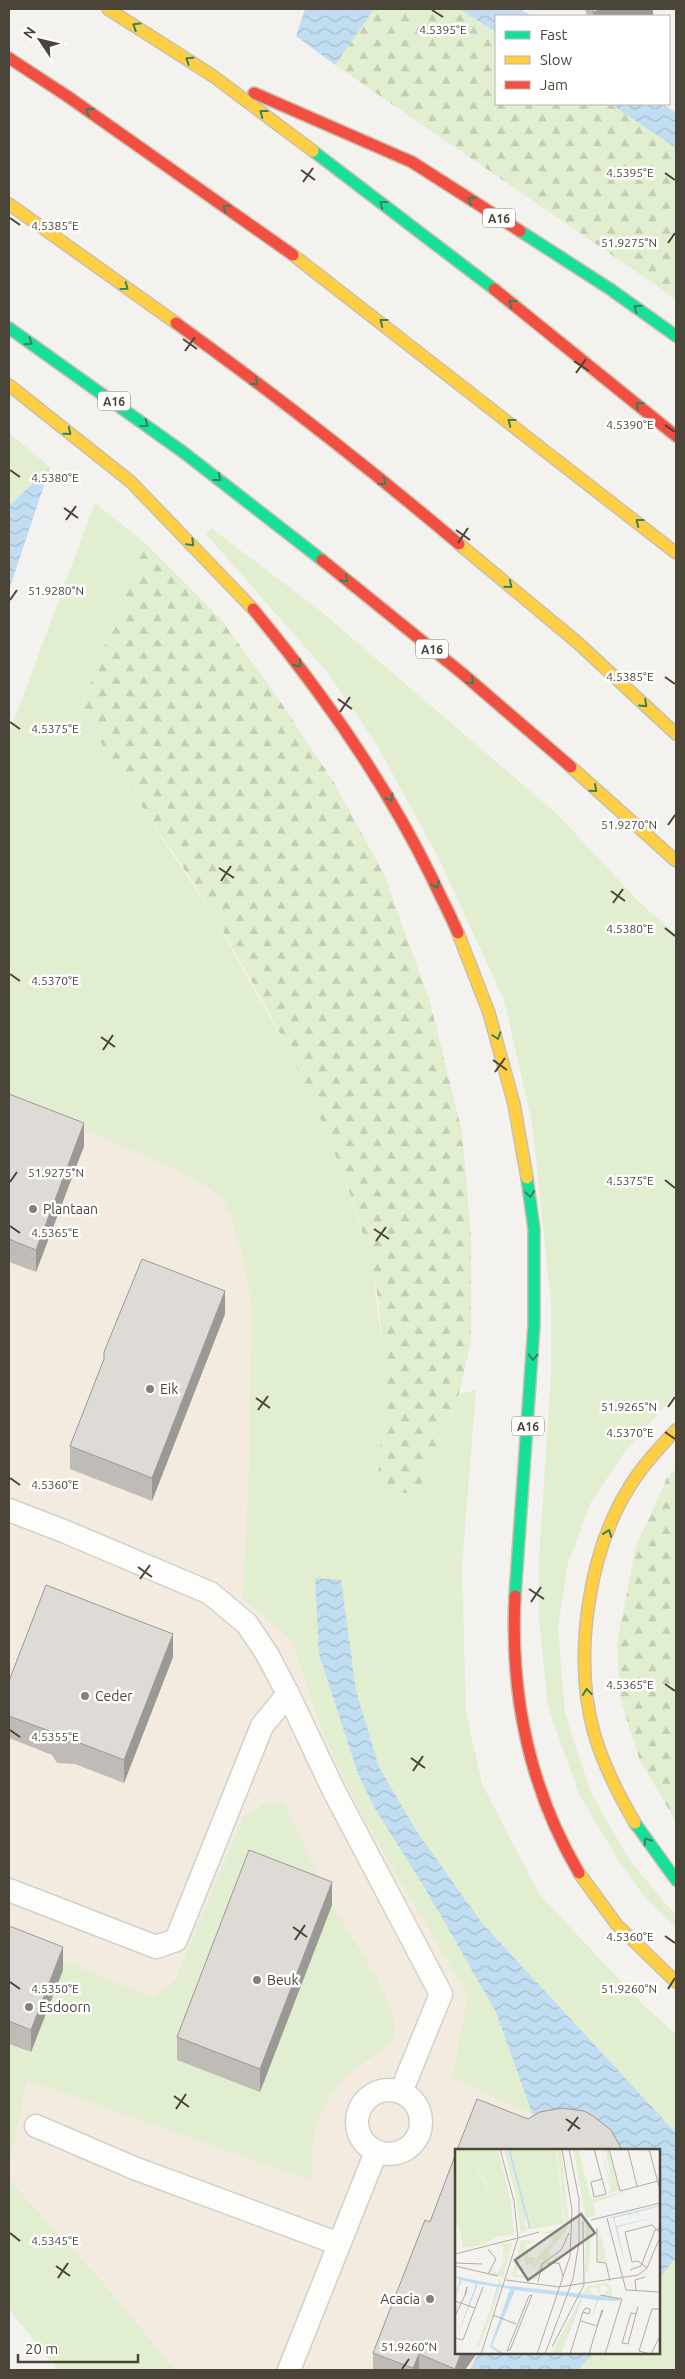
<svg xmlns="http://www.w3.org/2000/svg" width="685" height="2379" font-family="Ubuntu,sans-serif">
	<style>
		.commercial { fill: #f3ebdf }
		.grass { fill: #e1eecf }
		.forest { fill: url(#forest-firs) }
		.water { fill: url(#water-waves) }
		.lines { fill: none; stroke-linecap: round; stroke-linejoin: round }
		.lane-casing { stroke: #d2d0cb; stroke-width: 25 }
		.fast-casing { stroke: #ccbfa9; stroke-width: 14 }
		.slow-casing { stroke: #ccbfa9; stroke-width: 14 }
		.jam-casing { stroke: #ccbfa9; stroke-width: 14 }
		.lane { stroke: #fdfdfc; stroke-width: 22 }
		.fast { stroke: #16e098; stroke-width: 11 }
		.slow { stroke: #ffcf43; stroke-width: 11 }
		.jam { stroke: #f24e42; stroke-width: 11 }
		.wall { fill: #bfbcb8 }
		.shaded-wall { fill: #9b9996 }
		.building { fill: #dedbd6; stroke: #9b9996 }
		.oneway { stroke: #36825f }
		.ticks { fill: none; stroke: #4b4439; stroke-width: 2 }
		.poi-dot { fill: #868178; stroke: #fff; stroke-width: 2 }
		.labels { text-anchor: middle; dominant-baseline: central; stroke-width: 5; stroke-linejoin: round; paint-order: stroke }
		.shield { fill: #fff; stroke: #817c74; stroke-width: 1 }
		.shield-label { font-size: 12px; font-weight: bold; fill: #4b4439 }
		.poi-label { font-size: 14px; fill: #4b4439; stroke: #fff; text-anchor: start }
		.inset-river { fill: none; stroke: #c0ddf1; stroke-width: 2.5 }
		.inset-road { fill: none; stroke: #b0aca6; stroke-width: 1 }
		.view { fill: #868178; fill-opacity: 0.15; stroke: #868178; stroke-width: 2.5 }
		.inset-edge { fill: none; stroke: #4b4439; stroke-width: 2.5 }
		.ticks-label { font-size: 12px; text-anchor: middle; fill: #4b4439; stroke: #fff; stroke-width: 5; stroke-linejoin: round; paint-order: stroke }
	</style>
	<defs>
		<pattern id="forest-firs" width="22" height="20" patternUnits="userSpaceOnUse" patternTransform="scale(1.25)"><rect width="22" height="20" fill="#e1eecf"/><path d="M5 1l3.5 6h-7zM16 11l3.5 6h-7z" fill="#c3cdb2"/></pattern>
		<pattern id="water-waves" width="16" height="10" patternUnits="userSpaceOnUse" patternTransform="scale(1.25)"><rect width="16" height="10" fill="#c0ddf1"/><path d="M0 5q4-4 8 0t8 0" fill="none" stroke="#a6bfcf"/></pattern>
	</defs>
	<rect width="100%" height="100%" fill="#f4f2ee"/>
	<path class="commercial" d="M86,762L438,1827L676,2087V2306L659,2324V2150H456V2353H630L613,2370H74L9,2297V784Z"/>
	<g class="grass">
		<path d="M9,433L50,467L9,506Z"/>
		<path d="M95,503L144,542L81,708L125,783L211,912L297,1066L340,1163L372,1265L384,1360L382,1407L418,1493L459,1394L476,1390L462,1566L466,1712L482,1784L539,1894L644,2006L676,2034V2133L482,1923L417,1832L379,1767L356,1691L341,1581L315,1578L319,1654L358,1774L374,1807L426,1890L496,2012L534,2115L452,2078L468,1996L361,1814L325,1738L292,1641L243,1599L249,1470L252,1309L243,1259L232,1217L222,1199L211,1189L178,1171L73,1124L9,1099V734Z"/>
		<path d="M211,528L318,609L557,814L641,904L676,934V1394L626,1450L591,1502L568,1563L558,1627L565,1714L591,1793L630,1861L676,1916V1929L643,1895L621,1864L579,1794L548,1707L539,1618V1559L551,1375V1302L532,1122L504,1000L439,859L376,743L327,672L206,534Z"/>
		<path d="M266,1803L285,1805C303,1842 319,1880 338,1915C351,1939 409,2015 391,2041C384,2052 371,2057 361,2064C346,2076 332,2091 324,2107C316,2121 313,2135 312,2151C312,2162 315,2170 310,2180L27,2080L9,2165V1938L154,1998L175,1981L243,1817Z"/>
		<path d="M9,2180L109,2290L175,2370H58L9,2309Z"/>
		<path d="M676,2258V2370H578L593,2353H659V2278Z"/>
	</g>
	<g class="forest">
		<path d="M374,9H459L496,32V104H611L676,148V299L335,65Z"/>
		<path d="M144,542L220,618L280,701L333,781L384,874L430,1002L462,1132L471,1234V1341L459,1394L418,1493H396L378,1481C382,1409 389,1335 371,1264C340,1140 277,1022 212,913C186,869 155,828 127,785C111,760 96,734 81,708Z"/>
		<path d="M676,1469V1822L639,1758L620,1698L617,1644L636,1546L667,1478Z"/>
	</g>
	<g class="water">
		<path d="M305,9H374L335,65L296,36Z"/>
		<path d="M459,9H520L532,16H496V32Z"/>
		<path d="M611,104H663L676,113V148Z"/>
		<path d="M50,467L9,590V506Z"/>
		<path d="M315,1578L341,1580L356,1691L379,1767L417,1832L482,1923L676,2133V2258L659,2278V2150H608L540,2135L496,2012L426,1890L374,1807L358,1774L319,1654Z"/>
		<path d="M478,2353H593L578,2370H470Z"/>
	</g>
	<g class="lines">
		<g class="lane-casing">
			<g id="lane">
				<path d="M9,1510L66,1532L210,1593L247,1624L267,1654L288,1694L334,1791L441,1994L401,2092"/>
				<path d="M9,1890L156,1947L176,1940L262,1726L288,1694"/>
				<circle cx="389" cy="2122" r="32"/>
				<path d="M36,2126L134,2168L339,2244"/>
				<path d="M289,2370L376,2152"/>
			</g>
		</g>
		<g class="fast-casing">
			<g id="fast">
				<path d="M313,151L494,289"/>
				<path d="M520,231L610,289L676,336"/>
				<path d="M9,328L183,452L322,560"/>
				<path d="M515,1596L534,1325V1229L527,1178"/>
				<path d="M635,1823L676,1880"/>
			</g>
		</g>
		<g class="slow-casing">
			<g id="slow">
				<path d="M108,9L213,76L313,151"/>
				<path d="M9,204L176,323"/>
				<path d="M293,255L676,553"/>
				<path d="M9,385L131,482L253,609"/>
				<path d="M459,544L578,643L676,734"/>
				<path d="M571,767L676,861"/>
				<path d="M458,933L489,1013L514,1104L527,1178"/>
				<path d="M635,1823C618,1794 603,1764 594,1733C573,1657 588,1552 630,1486C643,1465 659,1448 676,1430"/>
				<path d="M579,1873L617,1925L676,1982"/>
			</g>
		</g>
		<g class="jam-casing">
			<g id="jam">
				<path d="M9,58L67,96L293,255"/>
				<path d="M254,93L412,162L520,231"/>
				<path d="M494,289L676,436"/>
				<path d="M176,323C273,393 368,467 459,544"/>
				<path d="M322,560L463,674L571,767"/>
				<path d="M253,609C322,692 384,780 432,878C440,896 450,914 458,933"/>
				<path d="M515,1596C510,1694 529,1788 579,1873"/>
			</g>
		</g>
		<use href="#lane" class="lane"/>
		<use href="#fast" class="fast"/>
		<use href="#slow" class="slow"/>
		<use href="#jam" class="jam"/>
	</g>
	<g class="wall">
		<path d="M585,9H653V16H587Z"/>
		<path d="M9,1094L84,1146L36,1272L9,1262Z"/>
		<path d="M225,1314L152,1501L70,1469V1446Z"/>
		<path d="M173,1657L124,1783L75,1764L57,1763L52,1755L9,1738V1681Z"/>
		<path d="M332,1905L260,2092L177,2060V2037Z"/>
		<path d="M9,1927L63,1970L31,2052L9,2044Z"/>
		<path d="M430,2222L477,2353L465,2370H373V2353Z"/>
	</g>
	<g class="shaded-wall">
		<path d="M604,9H653V16H593V12Z"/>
		<path d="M84,1123V1146L36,1272V1250Z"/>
		<path d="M225,1291V1314L152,1501V1478Z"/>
		<path d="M173,1634V1657L124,1783V1760Z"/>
		<path d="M332,1882V1905L260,2092V2069Z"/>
		<path d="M63,1947V1970L31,2052V2030Z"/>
		<path d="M461,2353H477L465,2370H455Z"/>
		<path d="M419,2354V2370H413V2368Z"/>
	</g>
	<g class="building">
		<path d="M592,9H604L593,12Z"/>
		<path d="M9,1094L84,1123L36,1250L9,1239Z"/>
		<path d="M142,1259L225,1291L152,1478L70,1446L104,1359V1352Z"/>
		<path d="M46,1585L173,1634L124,1760L75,1741L57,1740L52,1732L9,1716V1681Z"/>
		<path d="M249,1850L332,1882L260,2069L177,2037Z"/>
		<path d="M9,1927H12L63,1947L31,2030L9,2021Z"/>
		<path d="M477,2099L528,2119L540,2112L562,2108L584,2111L593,2116L611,2130L622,2150H457Z"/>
		<path d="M456,2153V2353H461L455,2369L419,2354L413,2368L373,2353L425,2220L430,2222Z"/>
	</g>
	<defs><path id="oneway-chevron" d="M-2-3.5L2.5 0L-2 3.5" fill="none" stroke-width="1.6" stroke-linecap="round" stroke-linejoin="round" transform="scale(1.25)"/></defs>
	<g class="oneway">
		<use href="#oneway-chevron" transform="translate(136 26) rotate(-148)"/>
		<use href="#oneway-chevron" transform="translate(189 60) rotate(-147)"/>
		<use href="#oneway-chevron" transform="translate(89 111) rotate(-145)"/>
		<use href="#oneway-chevron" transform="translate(263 113) rotate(-143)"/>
		<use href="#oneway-chevron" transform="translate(471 200) rotate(-147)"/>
		<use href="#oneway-chevron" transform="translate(383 204) rotate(-143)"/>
		<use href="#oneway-chevron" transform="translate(226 208) rotate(-145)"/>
		<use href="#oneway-chevron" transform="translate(125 287) rotate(36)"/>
		<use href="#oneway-chevron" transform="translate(512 303) rotate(-143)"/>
		<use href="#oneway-chevron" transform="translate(637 308) rotate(-145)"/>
		<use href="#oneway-chevron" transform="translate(383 322) rotate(-142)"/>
		<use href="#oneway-chevron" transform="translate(29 342) rotate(34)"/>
		<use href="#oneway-chevron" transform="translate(255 382) rotate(38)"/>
		<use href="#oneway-chevron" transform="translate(639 405) rotate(-141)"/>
		<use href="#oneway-chevron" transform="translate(511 422) rotate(-142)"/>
		<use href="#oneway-chevron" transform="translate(145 424) rotate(36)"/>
		<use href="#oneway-chevron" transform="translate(68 432) rotate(39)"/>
		<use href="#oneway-chevron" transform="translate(218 478) rotate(38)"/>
		<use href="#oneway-chevron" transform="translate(383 482) rotate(38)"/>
		<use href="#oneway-chevron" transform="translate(639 522) rotate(-142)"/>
		<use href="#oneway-chevron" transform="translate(191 543) rotate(45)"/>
		<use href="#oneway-chevron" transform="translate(345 579) rotate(39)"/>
		<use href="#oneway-chevron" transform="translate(509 585) rotate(40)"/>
		<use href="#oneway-chevron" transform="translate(298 664) rotate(52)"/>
		<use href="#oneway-chevron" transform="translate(471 681) rotate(41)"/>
		<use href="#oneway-chevron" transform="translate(644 704) rotate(43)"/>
		<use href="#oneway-chevron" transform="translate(594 789) rotate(41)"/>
		<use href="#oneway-chevron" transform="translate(390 798) rotate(59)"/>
		<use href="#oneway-chevron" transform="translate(436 885) rotate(65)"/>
		<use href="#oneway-chevron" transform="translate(497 1036) rotate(72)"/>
		<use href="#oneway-chevron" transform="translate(530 1194) rotate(82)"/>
		<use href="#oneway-chevron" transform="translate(533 1357) rotate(92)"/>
		<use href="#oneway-chevron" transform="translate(608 1533) rotate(-70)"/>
		<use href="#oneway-chevron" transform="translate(587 1692) rotate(-96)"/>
		<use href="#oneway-chevron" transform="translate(647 1841) rotate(-122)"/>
	</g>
	<path class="ticks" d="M432,10L443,17M301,170L315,180M665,173L675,180M303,182L313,168M10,218L20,225M668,243L675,233M183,339L197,349M185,351L195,337M574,361L589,371M576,373L586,359M665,425L675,432M10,470L20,477M64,508L78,518M66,520L76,506M456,530L470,540M458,543L468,528M10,600L17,590M665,677L675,684M338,699L352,709M340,712L350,697M10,722L20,729M668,825L675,815M219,868L234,878M221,881L231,866M611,891L625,901M613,903L623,889M665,928L675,936M10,974L20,981M101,1037L115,1047M103,1050L113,1035M493,1060L507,1070M495,1072L505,1058M665,1180L675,1188M10,1182L17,1172M10,1226L20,1233M374,1229L389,1239M376,1241L386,1227M256,1398L270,1408M668,1407L675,1397M258,1410L268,1396M665,1432L675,1439M10,1478L20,1485M138,1567L152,1577M140,1579L150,1565M529,1589L544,1599M531,1602L541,1587M665,1684L675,1691M10,1730L20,1737M411,1758L425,1768M413,1771L423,1756M293,1927L307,1937M665,1936L675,1943M295,1940L305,1925M10,1982L20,1989M668,1989L675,1978M174,2096L189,2107M176,2109L186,2094M566,2119L580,2129M568,2131L578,2117M10,2233L20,2241M56,2266L70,2276M58,2278L68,2263M402,2369L409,2359"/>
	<g class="poi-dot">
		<circle cx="33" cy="1209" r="5"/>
		<circle cx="150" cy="1389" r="5"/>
		<circle cx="85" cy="1696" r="5"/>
		<circle cx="257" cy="1980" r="5"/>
		<circle cx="29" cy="2007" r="5"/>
		<circle cx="430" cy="2299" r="5"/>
	</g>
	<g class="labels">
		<g class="shield">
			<rect x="483" y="208.5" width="32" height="19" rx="4"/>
			<rect x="98" y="391.5" width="32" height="19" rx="4"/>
			<rect x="416" y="639.5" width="32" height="19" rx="4"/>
			<rect x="512" y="1416.5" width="32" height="19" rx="4"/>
		</g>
		<g class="shield-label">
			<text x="499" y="218">A16</text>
			<text x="114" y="401">A16</text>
			<text x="432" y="649">A16</text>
			<text x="528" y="1426">A16</text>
		</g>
		<g class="poi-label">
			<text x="43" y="1209">Plantaan</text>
			<text x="160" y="1389">Eik</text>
			<text x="95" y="1696">Ceder</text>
			<text x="267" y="1980">Beuk</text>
			<text x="39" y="2007">Esdoorn</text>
			<text x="420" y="2299" text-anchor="end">Acacia</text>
		</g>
	</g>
	<g transform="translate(455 2149)">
		<rect width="205" height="205" fill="#f4f2ee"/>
		<path d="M11,0H43L56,54L59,86H46L40,51ZM49,0H53L71,65L69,77L73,80L66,85L61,48ZM102,0H106L114,75L110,73ZM146,0L159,41L150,0H153L164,41L152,45L156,41ZM114,77L92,105H96L81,131L57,127L66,91L82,92L71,96L73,108H81L77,116H71L69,107L66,108L61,126L79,128L89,106L78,121L77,118L86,103L97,94L95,84L83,85ZM144,80L152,112L143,113ZM44,129L47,135L25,197L22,196L42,143ZM126,149L106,205H97L102,193Z" fill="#e1eecf"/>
		<path d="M0,0L14,16L10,0H14L17,17L47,61L50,85L43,64L47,85L54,88L44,87ZM118,0H123L136,50L169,43L138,54L141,67L131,69ZM131,75L135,76V98L133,123L130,124ZM57,94L48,128L34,124L41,115L38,122L42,124L49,114L53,96L48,114V98L43,96ZM151,134L157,139L156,147L148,146L154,140L148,136L145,137V146L140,138L134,140L139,146L127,145L133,137Z" fill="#e1eecf"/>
		<path d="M0,0H11L42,58L46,86L27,96L8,99L3,76H0ZM55,0H101L109,75L76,80Z" fill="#e1eecf"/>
		<path d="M53,0H55L76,80H74ZM205,56V57L183,63L184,71L182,63L175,65L176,71L174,65L159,69L161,77L205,67L162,78L172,123L158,69H153ZM0,127L44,136L35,162L42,138L23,135L0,193L21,135L7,131L0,149L5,131ZM56,137L164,149L165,152L143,151L136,173L142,151L127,149L106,205L126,149L60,141L37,197L50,205H45L35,198Z" fill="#c0ddf1"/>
		<path class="inset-river" d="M41,136L57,139"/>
		<path class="inset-road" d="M139,0L151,45L139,48L136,33L147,30M154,0L165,42L203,32M173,0L182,37M194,0L205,41M152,69L171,141M136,71L205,54M142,79V113L151,114L155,132M63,89L84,83M0,105L63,89M0,114L27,115M92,114H104L108,127M0,117L43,127M192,119L183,112L177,113L170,83L197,76L205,84M175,121L186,117L200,81L205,79M33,125L41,110L33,100M51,131L104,138L183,126L192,119L205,88M83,133L87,115L106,101L114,84M171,141L205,143M181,142L180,131L190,128M77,146L55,201L52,202L74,147ZM145,146L167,150L150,205M0,152L20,159M181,165L176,164L167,194L173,195L181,165L183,158M38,166L61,175M0,167L11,144L12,138L10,145M126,172L142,177M0,189L8,191L28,138M97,198L129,136L128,72M26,205L63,89L59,52L45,0M82,205L115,107L117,61L107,0M90,205L118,130L124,94V50L114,0M115,205L128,163L130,159L135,160L134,165L128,163M134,205L147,161H148L142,177M195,205L184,202L197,160H205M196,205L205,187"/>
		<path class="view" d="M126,65L140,84L73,131L60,111Z"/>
		<rect width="205" height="205" class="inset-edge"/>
	</g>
	<g class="ticks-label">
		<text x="443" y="34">4.5395°E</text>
		<text x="630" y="177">4.5395°E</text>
		<text x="55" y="230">4.5385°E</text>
		<text x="629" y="247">51.9275°N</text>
		<text x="630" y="429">4.5390°E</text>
		<text x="55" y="482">4.5380°E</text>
		<text x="56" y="595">51.9280°N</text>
		<text x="630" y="681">4.5385°E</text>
		<text x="55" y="733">4.5375°E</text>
		<text x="629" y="829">51.9270°N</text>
		<text x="630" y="933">4.5380°E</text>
		<text x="55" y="985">4.5370°E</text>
		<text x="56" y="1177">51.9275°N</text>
		<text x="630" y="1185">4.5375°E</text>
		<text x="55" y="1237">4.5365°E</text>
		<text x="629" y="1411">51.9265°N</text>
		<text x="630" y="1437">4.5370°E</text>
		<text x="55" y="1489">4.5360°E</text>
		<text x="630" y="1689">4.5365°E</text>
		<text x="55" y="1741">4.5355°E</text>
		<text x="630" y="1941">4.5360°E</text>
		<text x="55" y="1993">4.5350°E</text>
		<text x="629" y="1993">51.9260°N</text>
		<text x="55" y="2245">4.5345°E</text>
		<text x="409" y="2351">51.9260°N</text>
	</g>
	<rect width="685" height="2379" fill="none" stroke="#4b4439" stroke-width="20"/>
	<rect x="495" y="15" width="175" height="90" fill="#ffffff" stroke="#b7b4b0"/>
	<rect x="505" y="31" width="25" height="8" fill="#16e098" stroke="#b7b4b0"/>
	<text x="540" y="40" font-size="15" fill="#4b4439">Fast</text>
	<rect x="505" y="56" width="25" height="8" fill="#ffcf43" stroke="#b7b4b0"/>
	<text x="540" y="65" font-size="15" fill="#4b4439">Slow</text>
	<rect x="505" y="81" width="25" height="8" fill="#f24e42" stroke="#b7b4b0"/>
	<text x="540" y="90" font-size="15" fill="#4b4439">Jam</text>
	<g transform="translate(40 40) rotate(305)" stroke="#ffffff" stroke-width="4" paint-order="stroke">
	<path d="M0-4L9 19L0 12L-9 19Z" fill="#4b4439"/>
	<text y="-8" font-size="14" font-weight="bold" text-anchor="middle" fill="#4b4439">N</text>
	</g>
	<path d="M18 2354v8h120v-8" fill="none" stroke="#4b4439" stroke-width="2.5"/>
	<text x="25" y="2354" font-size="15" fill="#4b4439" stroke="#ffffff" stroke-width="4" paint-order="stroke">20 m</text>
</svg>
